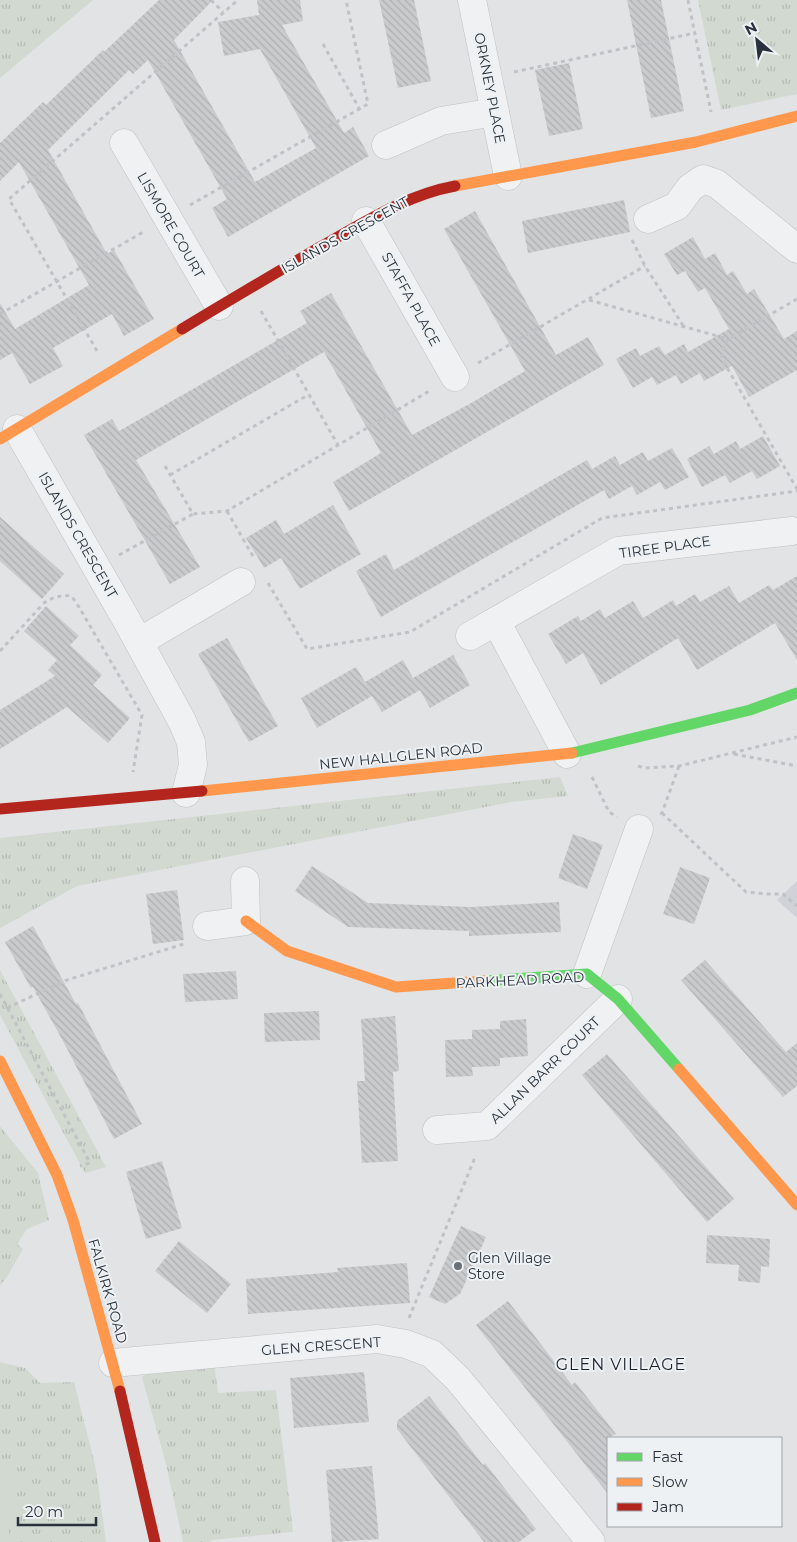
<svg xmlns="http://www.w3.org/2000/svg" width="797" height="1542" font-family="Montserrat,sans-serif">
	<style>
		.built { fill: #cfd3d8 }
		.grass { fill: url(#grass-tufts) }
		.pitch { fill: #d2d9d1 }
		.building { fill: url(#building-back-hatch) }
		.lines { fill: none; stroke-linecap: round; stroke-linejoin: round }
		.street-casing { stroke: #bfc1c3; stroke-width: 29 }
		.path { stroke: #c1c2c5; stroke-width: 3; stroke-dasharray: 4 4; stroke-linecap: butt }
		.street { stroke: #eff1f2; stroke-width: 28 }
		.fast { stroke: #63d668; stroke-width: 11 }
		.slow { stroke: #ff974d; stroke-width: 11 }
		.jam { stroke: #b3261e; stroke-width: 11 }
		.poi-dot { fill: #697077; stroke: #eef1f4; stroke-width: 2 }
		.labels { text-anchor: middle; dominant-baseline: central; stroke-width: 4; stroke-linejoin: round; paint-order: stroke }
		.street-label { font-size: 14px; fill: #29323c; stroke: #eef1f4 }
		.poi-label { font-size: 14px; fill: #29323c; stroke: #eef1f4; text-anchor: start }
		.quarter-label { font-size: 16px; letter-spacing: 1px; fill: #1c232d; stroke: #eef1f4 }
	</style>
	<defs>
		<pattern id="grass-tufts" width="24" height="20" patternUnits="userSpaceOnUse" patternTransform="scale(1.25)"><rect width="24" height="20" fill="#d2d9d1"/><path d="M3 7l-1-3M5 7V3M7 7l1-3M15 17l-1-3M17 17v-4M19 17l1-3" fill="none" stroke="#b4bbb4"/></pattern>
		<pattern id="building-back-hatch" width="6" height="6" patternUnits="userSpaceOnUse" patternTransform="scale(1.25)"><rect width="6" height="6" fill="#c9cbcd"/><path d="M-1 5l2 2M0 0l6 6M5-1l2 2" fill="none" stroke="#adafb1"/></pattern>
	</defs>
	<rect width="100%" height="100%" fill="#e1e3e5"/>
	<path class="built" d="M797,881V918L777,900Z"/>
	<g class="grass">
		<path d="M0,0H93L0,78Z"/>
		<path d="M698,0H797V94L721,110Z"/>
		<path d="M560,777L568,796L511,802L77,886L0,928V838Z"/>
		<path d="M0,970L106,1167L85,1173L0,1015Z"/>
		<path d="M0,1126L38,1173L49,1220L27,1229L17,1244L23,1249L8,1275L0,1286Z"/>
		<path d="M0,1362L25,1368L40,1383L74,1382L96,1469L106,1542H0Z"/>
		<path d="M214,1363L218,1393L276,1390L293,1532L212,1540L210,1542H183L166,1464L142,1377L156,1368Z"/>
	</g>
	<path class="pitch" d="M0,1461L15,1462L8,1542H0Z"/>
	<g class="building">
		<path d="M159,0H213L174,40L255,182L316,148L260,49L224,56L218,22L259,15L257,0H300L303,21L282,25L344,133L353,127L369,156L228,237L212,208L227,199L148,60L133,74L129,70L48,150L107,254L114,250L154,319L124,336L112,314L53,348L63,366L30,384L12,353L0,360V303L15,329L89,285L19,162L0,181V143L43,102L46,105L103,50L104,52Z"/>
		<path d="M379,0H414L431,81L398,88Z"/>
		<path d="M627,0H661L684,111L651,118Z"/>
		<path d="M569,63L583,129L549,136L535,70Z"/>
		<path d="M624,200L630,232L528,253L522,221Z"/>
		<path d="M475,211L556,355L588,337L604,365L349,511L333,482L381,453L324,352L136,460L200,567L170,584L84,435L112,419L119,431L186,393L307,323L300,311L331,293L412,435L473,402L525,371L444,229Z"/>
		<path d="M693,237L705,259L715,253L727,275L733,271L747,294L754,289L784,339L797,331V370L749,397L732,366L704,381L700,373L681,384L676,375L657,385L652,377L633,388L616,359L636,348L640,356L659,346L665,355L684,344L688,352L729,329L705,288L698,292L685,271L677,275L664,254Z"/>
		<path d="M763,436L780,466L757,479L752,471L730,483L725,475L702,487L687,459L709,446L714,454L736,441L740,449Z"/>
		<path d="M672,448L689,477L665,490L660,482L637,495L632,486L609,499L604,490L381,617L356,571L386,554L394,570L587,460L592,469L615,456L620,465L643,452L648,461Z"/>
		<path d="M333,505L361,554L300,589L281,558L264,568L246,538L276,520L284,534Z"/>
		<path d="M0,517L64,574L42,599L0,561Z"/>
		<path d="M797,576V660L775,623L697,670L678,638L601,685L583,653L566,664L548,634L578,616L581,621L600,609L605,618L633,601L643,618L673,600L676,606L695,594L700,602L729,586L739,603L769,585L773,590Z"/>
		<path d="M46,606L79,636L70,645L102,675L93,685L130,718L108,743L67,707L0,749V710L55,676L48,670L57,660L24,631Z"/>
		<path d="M227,638L278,726L249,742L198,654Z"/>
		<path d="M453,655L470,685L430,708L420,690L382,712L372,696L317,728L301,698L356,667L368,687L365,682L403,660L413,678Z"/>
		<path d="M573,834L603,845L587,889L558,878Z"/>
		<path d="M312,866L368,903L472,907L559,902L561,932L469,936V931L348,927L295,891Z"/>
		<path d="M680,867L710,878L694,924L663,914Z"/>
		<path d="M177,890L184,940L153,944L146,894Z"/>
		<path d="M33,926L76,1004L78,1003L142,1124L114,1139L63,1041L33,987L31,988L5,942Z"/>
		<path d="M705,960L786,1052L797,1043V1086L783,1097L681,980Z"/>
		<path d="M236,971L238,999L185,1002L183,974Z"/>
		<path d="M319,1011L320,1040L265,1042L264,1013Z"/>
		<path d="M395,1016L399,1071L393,1072L398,1161L362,1163L357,1081H365L361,1019Z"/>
		<path d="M526,1019L528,1056L500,1058V1066L472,1067L473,1076L446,1077L445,1040L472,1039V1030L500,1029V1021Z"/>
		<path d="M607,1054L734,1199L707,1222L582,1075Z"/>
		<path d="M162,1161L182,1228L146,1239L126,1172Z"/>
		<path d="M461,1226L486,1237L460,1294L445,1304L429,1297Z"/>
		<path d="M707,1235L770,1239L769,1267L761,1266L760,1283L738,1281L739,1265L706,1263Z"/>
		<path d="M179,1241L231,1284L207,1313L155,1271Z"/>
		<path d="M407,1263L410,1303L248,1314L246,1279L338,1272L337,1268Z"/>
		<path d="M508,1301L572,1385L575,1382L616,1434L608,1438V1494L476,1325Z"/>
		<path d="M364,1372L369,1422L294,1428L290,1378Z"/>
		<path d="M429,1396L483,1465L485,1463L536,1529L519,1542H484L397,1429V1421Z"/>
		<path d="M372,1466L379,1539L332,1542L326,1470Z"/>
	</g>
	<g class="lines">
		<g class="street-casing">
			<g id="street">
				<path d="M472,0L508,176"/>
				<path d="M124,143L219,306"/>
				<path d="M386,145L441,121L495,112"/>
				<path d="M648,219L677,206L690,188L703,179L717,184L797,249"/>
				<path d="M366,221L455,377"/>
				<path d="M17,429L126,619L182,721L191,742L193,765L186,793"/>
				<path d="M496,621L567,754"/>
				<path d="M470,636L618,551L792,531"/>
				<path d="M139,642L241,582"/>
				<path d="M207,926L246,921L245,881"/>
				<path d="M587,974L639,829"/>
				<path d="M437,1130L487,1126L618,999"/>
				<path d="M113,1363L377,1339L406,1344L432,1354L458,1379L591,1542"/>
			</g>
		</g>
		<g class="path">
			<path d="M211,0L223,12"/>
			<path d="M688,0L711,112"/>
			<path d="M323,44L360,110"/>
			<path d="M514,72L695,33"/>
			<path d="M190,205L368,104L346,0"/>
			<path d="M632,240L645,266L684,327"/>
			<path d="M797,299L728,339L722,351V359L797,489"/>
			<path d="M589,300L728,339"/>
			<path d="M261,311L338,445"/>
			<path d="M0,314L145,231"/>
			<path d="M97,351L9,199L238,0"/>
			<path d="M478,363L645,266"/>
			<path d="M165,466L193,514L227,511L431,390"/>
			<path d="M170,475L308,395"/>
			<path d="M227,511L254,558"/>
			<path d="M119,555L193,514"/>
			<path d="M268,583L307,649L410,632L602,518L797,491"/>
			<path d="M0,651L44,603C53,597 60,595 71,596L76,602L142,715L133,772"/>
			<path d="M734,754L797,766"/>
			<path d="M638,766L645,768L679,766L797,737"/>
			<path d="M592,777L609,812L617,817"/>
			<path d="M662,813L746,892L767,894H783L797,906"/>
			<path d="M660,814L662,813L679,766"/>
			<path d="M0,994L90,1163L80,1166"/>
			<path d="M7,1008L67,980L187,943"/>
			<path d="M409,1318L476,1155"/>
		</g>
		<use href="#street" class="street"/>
		<g class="fast">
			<path d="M572,753L750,710L797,693"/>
			<path d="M484,981L587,974L618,999L679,1069"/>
		</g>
		<g class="slow">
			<path d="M455,186L696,142L797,116"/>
			<path d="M0,439L182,329"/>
			<path d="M202,791L572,753"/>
			<path d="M246,921L287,951L396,987L484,981"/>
			<path d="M0,1061L57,1175L73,1220L120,1391"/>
			<path d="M679,1069L797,1205"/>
		</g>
		<g class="jam">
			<path d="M182,329C228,301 274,274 320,247C363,223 406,195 455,186"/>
			<path d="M0,809L202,791"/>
			<path d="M120,1391L155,1542"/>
		</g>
	</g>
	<circle class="poi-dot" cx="458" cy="1266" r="5"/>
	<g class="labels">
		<g class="street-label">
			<text transform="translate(490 88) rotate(79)">ORKNEY PLACE</text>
			<text transform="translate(171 225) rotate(60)">LISMORE COURT</text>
			<text transform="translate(345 235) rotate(-29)">ISLANDS CRESCENT</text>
			<text transform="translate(411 299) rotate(61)">STAFFA PLACE</text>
			<text transform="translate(78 535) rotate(60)">ISLANDS CRESCENT</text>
			<text transform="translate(665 547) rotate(-8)">TIREE PLACE</text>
			<text transform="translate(401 756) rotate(-6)">NEW HALLGLEN ROAD</text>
			<text transform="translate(520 980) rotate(-3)">PARKHEAD ROAD</text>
			<text transform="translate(545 1070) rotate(-44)">ALLAN BARR COURT</text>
			<text transform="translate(108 1291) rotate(74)">FALKIRK ROAD</text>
			<text transform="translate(321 1346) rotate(-4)">GLEN CRESCENT</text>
		</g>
		<g class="poi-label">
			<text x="468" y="1258">Glen Village<tspan x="468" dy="16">Store</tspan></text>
		</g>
		<g class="quarter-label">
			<text x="621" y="1364">GLEN VILLAGE</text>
		</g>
	</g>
	<rect x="607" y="1437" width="175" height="90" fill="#eef1f4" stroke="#9fa5aa"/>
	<rect x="617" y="1453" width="25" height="8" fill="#63d668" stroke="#9fa5aa"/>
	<text x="652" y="1462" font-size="15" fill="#29323c">Fast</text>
	<rect x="617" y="1478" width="25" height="8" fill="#ff974d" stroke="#9fa5aa"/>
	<text x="652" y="1487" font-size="15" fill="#29323c">Slow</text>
	<rect x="617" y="1503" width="25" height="8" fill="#b3261e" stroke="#9fa5aa"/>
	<text x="652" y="1512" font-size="15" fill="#29323c">Jam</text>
	<g transform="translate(757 40) rotate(332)" stroke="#eef1f4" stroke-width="4" paint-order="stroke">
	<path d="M0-4L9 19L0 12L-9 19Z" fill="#29323c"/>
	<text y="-8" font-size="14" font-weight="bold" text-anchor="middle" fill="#29323c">N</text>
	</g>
	<path d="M18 1517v8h78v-8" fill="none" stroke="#29323c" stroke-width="2.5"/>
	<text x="25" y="1517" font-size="15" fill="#29323c" stroke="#eef1f4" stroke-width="4" paint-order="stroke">20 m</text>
</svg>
